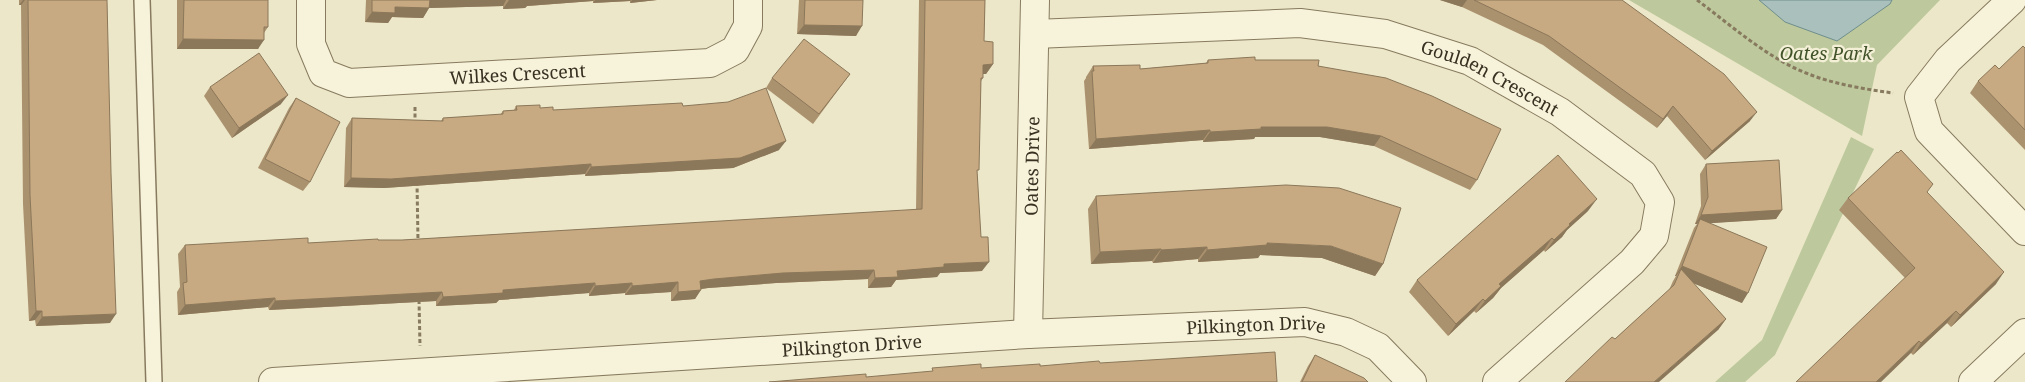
<svg xmlns="http://www.w3.org/2000/svg" width="2025" height="382" font-family="'Noto Serif',serif">
	<style>
		.green { fill: #bdc99d }
		.water { fill: #a9c0bd; stroke: #708e8c }
		.lines { fill: none; stroke-linecap: round; stroke-linejoin: round }
		.lane-casing { stroke: #877a5e; stroke-width: 18 }
		.street-casing { stroke: #877a5e; stroke-width: 30 }
		.path { stroke: #877a5e; stroke-width: 3; stroke-dasharray: 4 2.5; stroke-linecap: butt }
		.lane { stroke: #f7f3db; stroke-width: 15 }
		.street { stroke: #f7f3db; stroke-width: 28 }
		.wall { fill: #ab926f }
		.shaded-wall { fill: #8b775a }
		.building { fill: #c7aa81; stroke: #8b775a }
		.labels { text-anchor: middle; dominant-baseline: central; stroke-width: 4.5; stroke-linejoin: round; paint-order: stroke }
		.park-label { font-size: 18px; font-style: italic; fill: #425329; stroke: #f4f0d8 }
		.street-label { font-size: 18px; fill: #383021; stroke: #f4f0d8 }
	</style>
	<rect width="100%" height="100%" fill="#ece7c8"/>
	<g class="green">
		<path d="M1629,0H1940L1877,65L1862,136Z"/>
		<path d="M1851,137L1874,149L1775,355L1745,382H1715L1762,340Z"/>
	</g>
	<path class="water" d="M1759,0H1892L1890,4L1837,41L1785,22Z"/>
	<g class="lines">
		<g class="lane-casing">
			<path id="lane" d="M142,0L154,382"/>
		</g>
		<g class="street-casing">
			<g id="street">
				<path id="s1" d="M311,0V44L323,73L349,83L710,63L735,50L748,26V0"/>
				<path d="M2012,0L1948,60L1919,97L1929,131L2025,231"/>
				<path id="s2" d="M1035,34L1300,23L1385,34L1470,61L1560,112L1643,174L1660,202L1654,236L1632,262L1497,382"/>
				<path id="s3" d="M1028,334L1035,0"/>
				<path id="s4" d="M273,382L1028,334L1305,322L1346,332L1378,347L1412,382"/>
				<path d="M1973,382L2025,333"/>
			</g>
		</g>
		<g class="path">
			<path d="M1697,0C1732,26 1766,57 1806,73C1833,84 1864,89 1893,93"/>
			<path d="M415,107V123"/>
			<path d="M417,182L418,241"/>
			<path d="M419,300L420,346"/>
		</g>
		<use href="#lane" class="lane"/>
		<use href="#street" class="street"/>
	</g>
	<g class="wall">
		<path d="M19,0H107L110,323L36,326L35,320L29,321L23,204L21,5H19Z"/>
		<path d="M177,0H268V27L264,33L258,49H177Z"/>
		<path d="M366,0H657L630,3V1L593,3V1L527,6L525,8L503,9V6L429,8L423,18L392,17L388,23L365,22Z"/>
		<path d="M799,0H863L856,36L797,34Z"/>
		<path d="M919,0H985L984,41L993,64L986,74H983V78L981,81L977,173L982,271L940,273L937,277L896,280L891,287L868,288V279L776,283L708,288L701,289L695,299L671,301V292L625,295V293L589,296V293L499,300L496,303L436,306V301L269,310L268,307L178,315L177,292L180,287L178,254L185,245L308,243L402,240L916,210Z"/>
		<path d="M1440,0H1622L1750,121L1705,160L1667,116L1657,128L1543,45L1462,7Z"/>
		<path d="M2025,48V150L1970,93L1978,81L1999,69Z"/>
		<path d="M1208,60H1255L1318,66L1477,180L1470,190L1374,146L1320,137H1255L1254,139L1203,142V140L1089,149L1084,81L1086,78V77L1093,66L1140,69L1206,63Z"/>
		<path d="M850,74L813,124L766,88L772,78Z"/>
		<path d="M210,87L281,104L232,138L204,96Z"/>
		<path d="M296,98L310,182L303,191L258,168L289,108Z"/>
		<path d="M516,106L553,110L683,106L779,150L733,168L585,176V174L384,188L344,187L346,128L352,118L441,121L443,118L500,115L503,111L514,110Z"/>
		<path d="M1706,164L1782,210L1776,219L1710,223L1742,303L1693,283L1726,319L1718,330L1615,339L1669,290L1673,281L1676,276H1675L1694,228L1697,224H1695L1701,206L1700,174Z"/>
		<path d="M1927,192L1996,284L1951,327L1947,323L1913,355L1911,353L1905,278L1839,210L1848,198Z"/>
		<path d="M1096,196L1383,264L1375,276L1322,258L1260,255L1258,258L1198,262V259L1153,263L1152,261L1091,264L1088,209Z"/>
		<path d="M1588,211L1567,230L1562,237L1545,252L1544,250L1501,288L1493,298L1476,313L1474,311L1448,336L1409,292L1417,280Z"/>
		<path d="M1315,355L1368,382H1300L1308,366Z"/>
	</g>
	<g class="shaded-wall">
		<path d="M23,0H25L21,5H19Z"/>
		<path d="M429,0H506L503,6L429,8L423,18L392,17L388,23L365,22L372,12Z"/>
		<path d="M509,0H594L593,1L527,6L525,8L503,9Z"/>
		<path d="M595,0H631L630,1L593,3Z"/>
		<path d="M632,0H657L630,3Z"/>
		<path d="M1440,0H1467L1462,7Z"/>
		<path d="M804,25L862,26L856,36L797,34Z"/>
		<path d="M183,39L264,40L258,49H177Z"/>
		<path d="M993,64L986,74H977L983,65Z"/>
		<path d="M288,95L281,104L232,138L239,128Z"/>
		<path d="M1673,106L1667,116L1657,128L1663,119Z"/>
		<path d="M1757,112L1750,121L1705,160L1712,151Z"/>
		<path d="M1261,127H1327L1381,136L1374,146L1320,137H1255L1254,139L1203,142L1210,132Z"/>
		<path d="M1210,130L1203,140L1089,149L1096,139Z"/>
		<path d="M786,141L779,150L733,168L585,176L591,167Z"/>
		<path d="M591,164L585,174L384,188L344,187L351,178Z"/>
		<path d="M1597,199L1588,211L1567,230L1562,237L1545,252L1554,240L1569,224Z"/>
		<path d="M1782,210L1776,219L1698,224L1700,219L1697,224H1695L1701,215Z"/>
		<path d="M1552,238L1544,250L1501,288L1493,298L1476,313L1485,301L1499,284Z"/>
		<path d="M1267,243L1331,246L1383,264L1375,276L1322,258L1260,255L1258,258L1198,262L1207,250Z"/>
		<path d="M1207,247L1198,259L1153,263L1161,250Z"/>
		<path d="M1161,249L1152,261L1091,264L1100,252Z"/>
		<path d="M989,262L982,271L940,273L937,277L896,280L891,287L868,288L875,278L897,271L944,264Z"/>
		<path d="M1682,266L1748,293L1742,303L1678,277L1681,269L1676,276H1675Z"/>
		<path d="M874,270L868,279L776,283L708,288L694,290L700,281L714,279L783,273Z"/>
		<path d="M2004,272L1996,284L1951,327L1960,315Z"/>
		<path d="M678,282L671,292L625,295L632,286Z"/>
		<path d="M595,283L589,293L499,300L496,303L436,306L443,297L503,290Z"/>
		<path d="M632,283L625,293L589,296L595,286Z"/>
		<path d="M701,290L695,299L671,301L678,292Z"/>
		<path d="M442,292L436,301L269,310L275,301Z"/>
		<path d="M275,298L268,307L178,315L185,305Z"/>
		<path d="M1483,299L1474,311L1448,336L1456,324Z"/>
		<path d="M36,311H42L35,320L29,321Z"/>
		<path d="M1956,311L1947,323L1913,355L1921,343Z"/>
		<path d="M116,314L110,323L36,326L42,317Z"/>
		<path d="M1726,319L1718,330L1659,382H1654Z"/>
		<path d="M1919,341L1911,353L1881,382H1876Z"/>
	</g>
	<g class="building">
		<path d="M28,0H107L111,173L116,314L42,317V311H36L30,195Z"/>
		<path d="M184,0H268V27H264V40L183,39Z"/>
		<path d="M372,0H430L429,8L395,7V13L372,12Z"/>
		<path d="M805,0H863L862,26L804,25Z"/>
		<path d="M925,0H985L984,41L993,42V64L983,65V78H981L979,170H977L981,237H988L989,262L944,264V267L897,271L898,277L875,278L874,270L783,273L714,279L700,281L701,290L678,292V282L632,286V283L595,286V283L503,290V293L443,297L442,292L275,301V298L185,305L183,283L187,282L185,245L308,238V243L378,239V240H402L922,209Z"/>
		<path d="M1474,0H1622L1724,74L1757,112L1712,151L1673,106L1663,119L1549,36Z"/>
		<path d="M804,39L850,74L819,114L772,78Z"/>
		<path d="M2023,46L2025,48V130L1978,81L1995,65L1999,69Z"/>
		<path d="M259,53L288,95L239,128L210,87Z"/>
		<path d="M1255,57V60H1319L1318,66L1386,78L1432,96L1501,129L1477,180L1381,136L1327,127H1261V129L1210,132V130L1096,139L1092,71H1094L1093,66L1140,65V69L1208,63V60Z"/>
		<path d="M766,88L786,141L740,158L591,167V164L391,179L351,178L352,118L443,121V118L503,114V111L517,110L516,106L540,105V108L553,107V110L682,103L683,106L728,102Z"/>
		<path d="M296,98L340,122L310,182L265,159Z"/>
		<path d="M1901,150L1933,184L1927,192L2004,272L1960,315L1956,311L1921,343L1919,341L1876,382H1796L1915,268L1848,198L1897,152L1898,153Z"/>
		<path d="M1558,155L1597,199L1569,224L1570,225L1554,240L1552,238L1499,284L1501,286L1485,301L1483,299L1456,324L1417,280Z"/>
		<path d="M1779,160L1782,210L1701,215L1708,197L1706,164Z"/>
		<path d="M1286,185L1339,188L1401,208L1383,264L1331,246L1267,243V245L1207,250V247L1161,250V249L1100,252L1096,196Z"/>
		<path d="M1700,219L1767,247L1748,293L1682,266Z"/>
		<path d="M1681,269L1726,319L1654,382H1565L1612,337L1615,339L1674,285Z"/>
		<path d="M1275,352L1277,382H769L866,374V377L933,371L932,368L981,364V368L1040,364V366L1099,361L1100,363L1166,359Z"/>
		<path d="M1315,355L1364,378L1368,382H1302Z"/>
	</g>
	<g class="labels">
		<g class="park-label">
			<text x="1826" y="53">Oates Park</text>
		</g>
		<g class="street-label">
			<text stroke="none"><textPath href="#s1" startOffset="272">Wilkes Crescent</textPath></text>
			<text stroke="none"><textPath href="#s2" startOffset="465">Goulden Crescent</textPath></text>
			<text stroke="none"><textPath href="#s3" startOffset="168">Oates Drive</textPath></text>
			<text stroke="none"><textPath href="#s4" startOffset="985">Pilkington Drive</textPath></text>
			<text stroke="none"><textPath href="#s4" startOffset="580">Pilkington Drive</textPath></text>
		</g>
	</g>
</svg>
